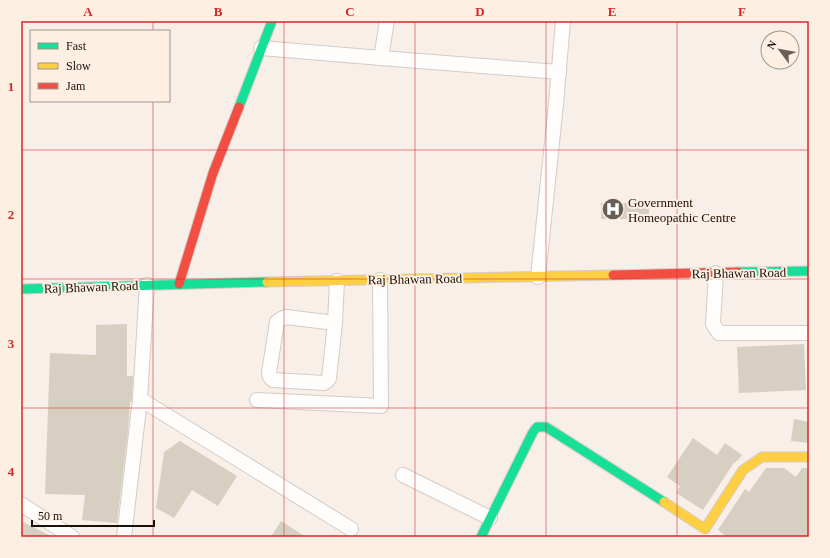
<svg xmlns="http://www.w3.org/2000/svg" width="830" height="558" font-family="'Times New Roman',serif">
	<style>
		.building { fill: #d7d0c2 }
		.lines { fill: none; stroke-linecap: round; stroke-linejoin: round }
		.street-casing { stroke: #d4ccc5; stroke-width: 16 }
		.fast-casing { stroke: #d4ccc5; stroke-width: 11 }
		.slow-casing { stroke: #d4ccc5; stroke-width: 11 }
		.jam-casing { stroke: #d4ccc5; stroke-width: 11 }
		.street { stroke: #fefdfc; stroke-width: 14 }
		.fast { stroke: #16e098; stroke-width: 9 }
		.slow { stroke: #ffcf43; stroke-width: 9 }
		.jam { stroke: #f24e42; stroke-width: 9 }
		.grid { fill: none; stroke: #d62828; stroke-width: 1; stroke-opacity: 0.55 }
		.labels { text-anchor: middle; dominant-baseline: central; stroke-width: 4; stroke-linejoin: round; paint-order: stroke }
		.poi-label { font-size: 13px; fill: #191109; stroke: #fdefe2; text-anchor: start }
		.street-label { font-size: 13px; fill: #191109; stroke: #fdefe2 }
		.neatline { fill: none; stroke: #d62828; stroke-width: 1.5 }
		.grid-label { font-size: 13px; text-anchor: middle; font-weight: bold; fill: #d62828 }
	</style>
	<rect width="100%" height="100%" fill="#f7efe8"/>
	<g class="building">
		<rect x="601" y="203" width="48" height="16"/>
		<path d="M127,324V376H133L132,398L131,402H130L128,431L117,523L82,520L85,495L45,494L50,353L96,355V325Z"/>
		<path d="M804,344L806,390L739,393L737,347Z"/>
		<path d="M794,419L809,422V443L791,441Z"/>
		<path d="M693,438L717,455L725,443L742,455L739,459L733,464L703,510L676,493L680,486L667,477Z"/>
		<path d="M180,441L237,476L218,506L192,490L174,518L156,508L164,452Z"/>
		<path d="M766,468H784L796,477L802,468H809V537H727L718,530L745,489L749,492Z"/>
		<path d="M21,521L53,537H21Z"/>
		<path d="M281,521L306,537H271Z"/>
	</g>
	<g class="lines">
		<g class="street-casing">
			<g id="street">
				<path d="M387,21L381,58L559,72"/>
				<path d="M261,48L381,58"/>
				<path d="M716,273L713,324L719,333H809"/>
				<path d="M538,277L556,104L563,21"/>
				<path d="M335,323L286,317L281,319L277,322L269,373L270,377L273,380L324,383L327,381L329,378L335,323L337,281"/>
				<path d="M140,399L351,529"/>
				<path d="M257,400L381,406L380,280"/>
				<path d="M403,475L490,518"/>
				<path d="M21,504L72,537"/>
				<path d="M124,537L140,399L147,285"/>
			</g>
		</g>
		<g class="fast-casing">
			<g id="fast">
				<path d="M239,107L272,21"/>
				<path d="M738,272L809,271"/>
				<path d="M21,289L267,282"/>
				<path d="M481,537L533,432L537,427H546L664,502"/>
			</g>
		</g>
		<g class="slow-casing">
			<g id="slow">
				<path d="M267,282L613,275"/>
				<path d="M664,502L705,529L743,470L762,457H809"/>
			</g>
		</g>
		<g class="jam-casing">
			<g id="jam">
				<path d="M613,275L738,272"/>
				<path d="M179,284L213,173L239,107"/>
			</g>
		</g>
		<use href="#street" class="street"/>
		<use href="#fast" class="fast"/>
		<use href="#slow" class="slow"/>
		<use href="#jam" class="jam"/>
	</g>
	<path class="grid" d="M153,21V31M284,21V537M415,21V537M546,21V537M677,21V537M153,101V537M21,150H809M21,279H809M21,408H809"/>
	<defs>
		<g id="hospital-disc" transform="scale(1.15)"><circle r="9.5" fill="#675f57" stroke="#fdefe2"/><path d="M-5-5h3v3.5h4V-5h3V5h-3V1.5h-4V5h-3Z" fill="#fff"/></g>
	</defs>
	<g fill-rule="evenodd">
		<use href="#hospital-disc" x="613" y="209"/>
	</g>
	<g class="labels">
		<g class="poi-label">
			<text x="628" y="202">Government<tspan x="628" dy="15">Homeopathic Centre</tspan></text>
		</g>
		<g class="street-label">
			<text transform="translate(739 273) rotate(-1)">Raj Bhawan Road</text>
			<text transform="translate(415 279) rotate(-1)">Raj Bhawan Road</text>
			<text transform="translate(91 287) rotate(-2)">Raj Bhawan Road</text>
		</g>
	</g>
	<rect width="830" height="558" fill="none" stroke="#fdefe2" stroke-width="44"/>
	<rect x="30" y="30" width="140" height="72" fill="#fdefe2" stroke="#a2968b"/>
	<rect x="38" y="43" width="20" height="6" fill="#16e098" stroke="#a2968b"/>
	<text x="66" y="50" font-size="12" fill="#191109">Fast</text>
	<rect x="38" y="63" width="20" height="6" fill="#ffcf43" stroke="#a2968b"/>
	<text x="66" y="70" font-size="12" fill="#191109">Slow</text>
	<rect x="38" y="83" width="20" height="6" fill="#f24e42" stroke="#a2968b"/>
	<text x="66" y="90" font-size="12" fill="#191109">Jam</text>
	<g transform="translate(780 50) rotate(302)"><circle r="19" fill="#fdefe2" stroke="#a2968b"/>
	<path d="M0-3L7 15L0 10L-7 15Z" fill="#675f57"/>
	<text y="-6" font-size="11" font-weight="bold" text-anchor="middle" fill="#191109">N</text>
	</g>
	<path d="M32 520v6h122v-6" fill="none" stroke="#191109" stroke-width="2"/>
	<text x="38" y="520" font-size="12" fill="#191109" stroke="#fdefe2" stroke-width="3" paint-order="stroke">50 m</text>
	<rect x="22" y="22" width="786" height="514" class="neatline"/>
	<g class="grid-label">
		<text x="88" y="16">A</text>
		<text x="218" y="16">B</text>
		<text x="350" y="16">C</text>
		<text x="480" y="16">D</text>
		<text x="612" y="16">E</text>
		<text x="742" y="16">F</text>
		<text x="11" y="91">1</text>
		<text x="11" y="219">2</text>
		<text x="11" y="348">3</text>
		<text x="11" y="476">4</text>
	</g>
</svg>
